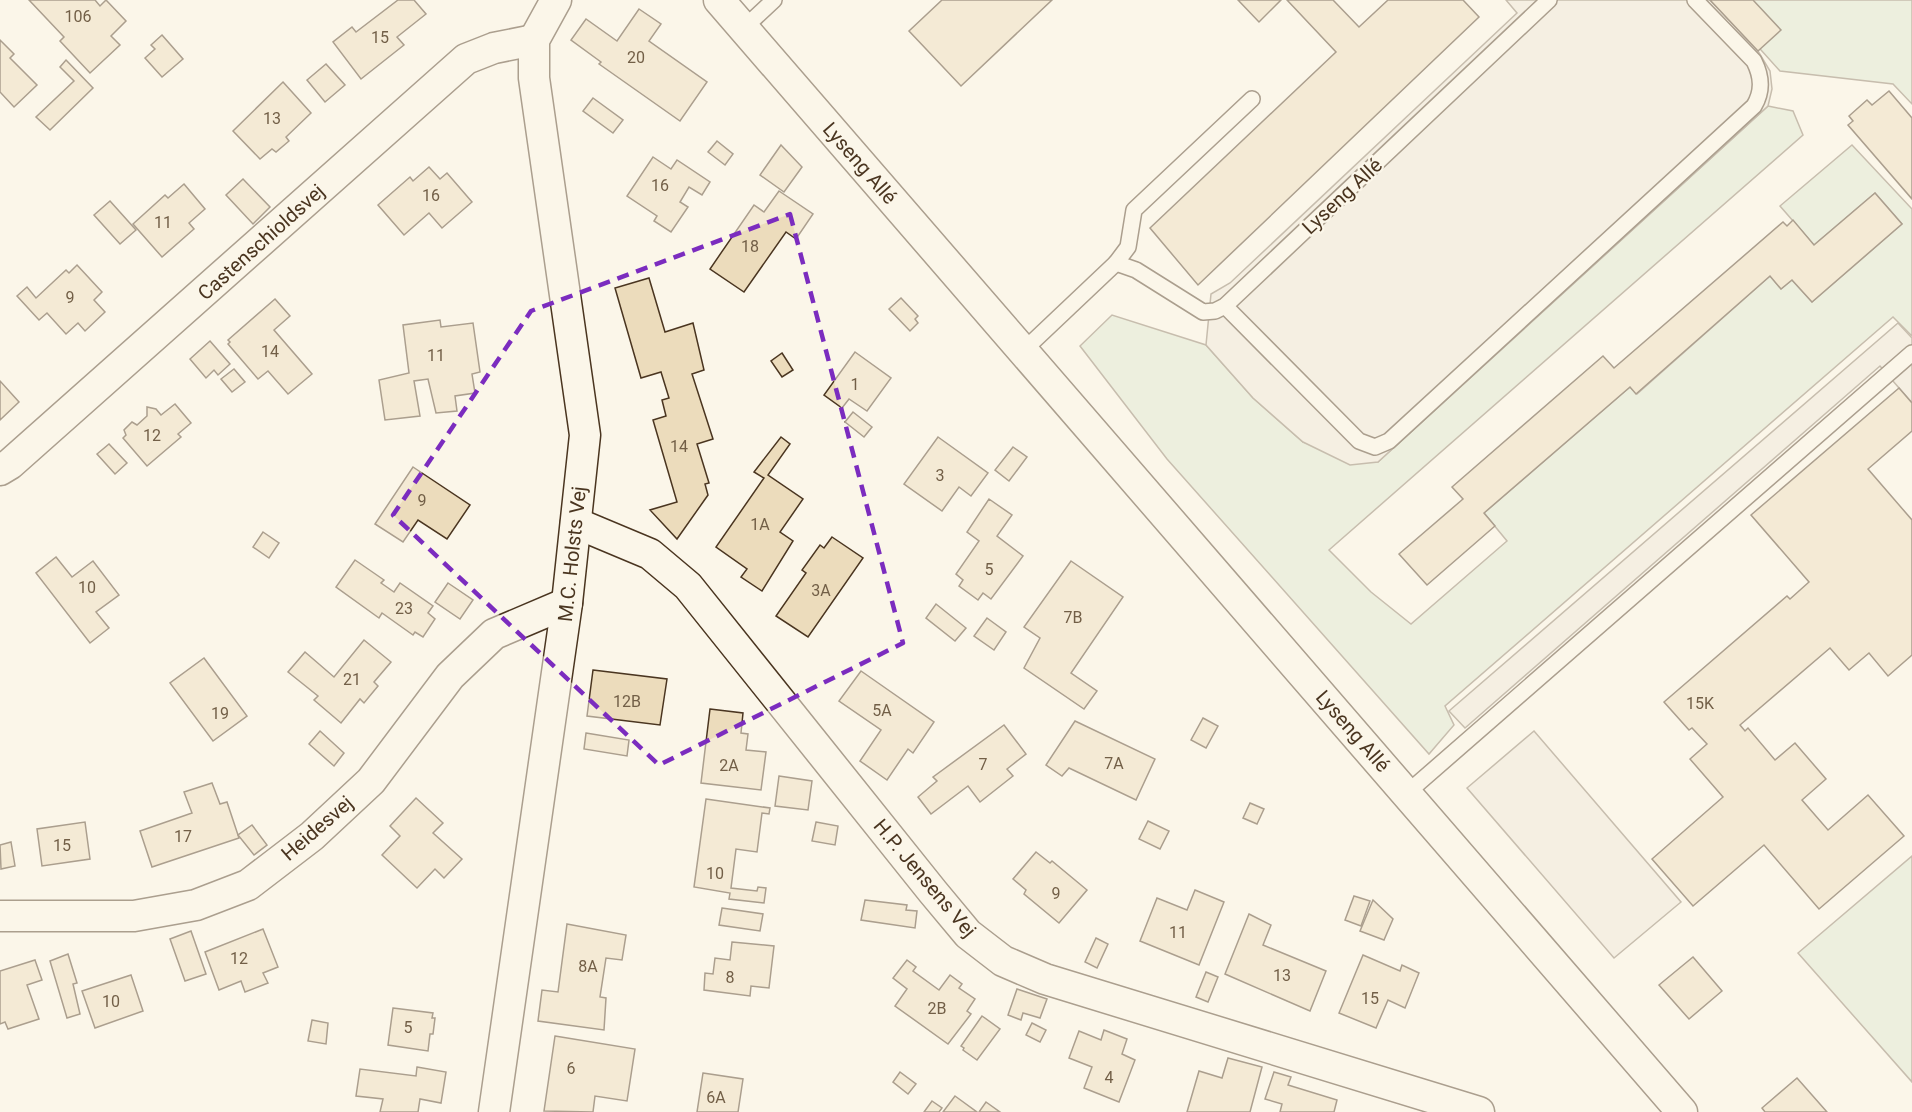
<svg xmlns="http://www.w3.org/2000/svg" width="1912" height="1112" font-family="Roboto,sans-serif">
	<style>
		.green { fill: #dce7d0; stroke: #887966; stroke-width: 1.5 }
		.parking { fill: #ede7d9; stroke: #887966; stroke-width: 1.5 }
		.building { fill: #ecdcbc; stroke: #4a3520; stroke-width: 1.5 }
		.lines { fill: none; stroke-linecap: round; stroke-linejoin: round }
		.lane-casing { stroke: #4a3520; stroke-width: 18 }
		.street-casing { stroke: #4a3520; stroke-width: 33 }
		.lane { stroke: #fbf6e9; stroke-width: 15 }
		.street { stroke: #fbf6e9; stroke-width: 30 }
		.marked { fill: none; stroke: #7b2cbf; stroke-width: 4.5; stroke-dasharray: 12 8; stroke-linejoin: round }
		.labels { text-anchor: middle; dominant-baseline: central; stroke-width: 4.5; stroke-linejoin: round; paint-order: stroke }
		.number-label { font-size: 16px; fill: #725f47 }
		.street-label { font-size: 20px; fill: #4a3520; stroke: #fbf6e9 }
	</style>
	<rect width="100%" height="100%" fill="#fbf6e9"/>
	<g class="green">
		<path d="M1716,0H1912V104L1893,84L1780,71Z"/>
		<path d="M1768,106L1793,111L1803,135L1329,550L1371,592L1411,624L1507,541L1484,513L1630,387L1637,394L1770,276L1781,289L1792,280L1812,302L1902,224L1875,193L1814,245L1780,206L1852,145L1912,209V336L1893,317L1445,706L1454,725L1429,754L1167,459L1080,346L1112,315L1206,345L1253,398L1303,442L1378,462Z"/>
		<path d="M1912,856V1082L1798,953Z"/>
	</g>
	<g class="parking">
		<path d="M1506,0H1710L1758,51L1770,71L1772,89L1768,106L1378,462L1350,465L1303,442L1253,398L1206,345L1211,294L1230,283L1517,13Z"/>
		<path d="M1898,323L1912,338V403L1880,366L1465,728L1449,711Z"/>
		<path d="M1534,731L1681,902L1614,958L1467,788Z"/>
	</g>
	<g class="building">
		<path d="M29,0H95L100,6L106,0L126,21L111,36L120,45L90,73L60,41L64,37Z"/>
		<path d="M398,0H414L426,14L397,37L404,45L361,79L333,42L352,27L356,32Z"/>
		<path d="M942,0H1052L961,86L909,31Z"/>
		<path d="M1238,0H1281L1259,22Z"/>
		<path d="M1287,0H1333L1359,27L1388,0H1463L1479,17L1198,285L1150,228L1336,52Z"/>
		<path d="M1710,0H1753L1781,30L1758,51Z"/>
		<path d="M639,9L661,24L649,41L707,82L680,121L599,64L601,62L571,40L586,19L617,41Z"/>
		<path d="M162,35L183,59L162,77L145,58L155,49L151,45Z"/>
		<path d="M0,40L14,54L10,58L37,85L14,107L0,92Z"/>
		<path d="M66,60L93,88L50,130L36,117L74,81L60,67Z"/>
		<path d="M326,64L345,85L325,102L307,80Z"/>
		<path d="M283,82L311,113L286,137L289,141L276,152L272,149L260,159L233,131Z"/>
		<path d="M1889,91L1912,118V199L1848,125L1853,121L1849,116L1867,100L1872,105Z"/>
		<path d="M593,98L623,120L613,133L583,111Z"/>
		<path d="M717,141L733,154L725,165L708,152Z"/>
		<path d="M781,145L802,167L784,192L760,175Z"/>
		<path d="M653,157L671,169L677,160L710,182L702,195L689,187L680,202L688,207L671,232L654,221L657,216L627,196Z"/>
		<path d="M429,167L440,179L447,173L472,202L442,228L429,213L404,235L378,205L410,177L413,181Z"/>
		<path d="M243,179L270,207L253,224L226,195Z"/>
		<path d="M184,184L205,209L189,223L194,229L162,257L133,224L165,195L168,198Z"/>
		<path d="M779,191L813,214L796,239L786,232L744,292L710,269L754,205L764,212Z"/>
		<path d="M1875,193L1902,224L1812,302L1792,280L1781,289L1770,276L1636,394L1630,387L1484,513L1495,526L1427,585L1399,554L1463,499L1452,487L1603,356L1614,368L1783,222L1787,226L1793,220L1814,245Z"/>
		<path d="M110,201L136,230L120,244L94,215Z"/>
		<path d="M77,265L102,292L94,300L105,312L85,331L78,323L66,334L47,313L39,320L17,296L27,287L36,298L66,270L69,273Z"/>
		<path d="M649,278L665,332L693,323L704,370L692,374L713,439L697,444L709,483L705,484L708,495L677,539L650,510L677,502L653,420L666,416L662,400L669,398L661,372L641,378L615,288Z"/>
		<path d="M901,298L918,316L915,319L918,323L910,331L889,309Z"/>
		<path d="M275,299L290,316L274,330L312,374L288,394L268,371L258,379L228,344L230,342L228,340Z"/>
		<path d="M440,320L441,327L473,323L480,372L472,374L475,393L455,396L457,411L436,413L428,379L414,381L420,416L385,420L379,380L409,373L403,325Z"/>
		<path d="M210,341L230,364L218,375L214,370L206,378L190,359Z"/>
		<path d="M855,352L891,378L867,411L849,399L842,408L824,395Z"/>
		<path d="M782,353L793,370L782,377L771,361Z"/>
		<path d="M234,369L245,382L232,392L221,379Z"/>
		<path d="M0,381L19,402L0,420Z"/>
		<path d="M1899,388L1912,403V431L1868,469L1912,520V655L1888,676L1869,653L1849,670L1830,648L1740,725L1745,731L1748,728L1775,760L1795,743L1826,779L1802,800L1828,830L1868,795L1904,836L1819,909L1764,845L1693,906L1652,859L1723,797L1690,759L1707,744L1692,728L1689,730L1664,702L1787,596L1790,599L1809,582L1751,515Z"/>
		<path d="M175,404L191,423L178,434L181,437L147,466L123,438L126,435L124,430L132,422L137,425L147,416V407L156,409L161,415Z"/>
		<path d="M853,412L872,427L864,437L845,422Z"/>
		<path d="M781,437L790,444L768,475L803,499L780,532L793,541L762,591L741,577L747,569L716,547L764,478L754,472Z"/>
		<path d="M938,437L988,473L971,496L959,487L942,511L904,484Z"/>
		<path d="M109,444L127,463L115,474L97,454Z"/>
		<path d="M1013,447L1027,457L1009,481L995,470Z"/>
		<path d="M413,467L470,505L447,539L418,520L403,542L375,524Z"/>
		<path d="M989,499L1012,515L997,536L1023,556L991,599L983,593L978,600L959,586L963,580L956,574L979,541L967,532Z"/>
		<path d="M263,532L279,543L269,558L253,547Z"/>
		<path d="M832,537L863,558L808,637L776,616L806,573L802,570L820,545L824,548Z"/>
		<path d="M56,557L72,577L93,561L119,595L96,612L109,628L90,643L36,573Z"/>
		<path d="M355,560L384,580L381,583L394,592L400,583L433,606L428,613L435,619L423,637L415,632L413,635L382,613L379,618L336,587Z"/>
		<path d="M1071,561L1123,597L1071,673L1097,691L1084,709L1024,668L1040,638L1024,627Z"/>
		<path d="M448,583L473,600L460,619L435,602Z"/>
		<path d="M936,604L966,628L955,641L926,618Z"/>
		<path d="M987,618L1006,632L994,650L974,636Z"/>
		<path d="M364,640L391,662L374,682L378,686L364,703L360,699L341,723L314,700L318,696L288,672L305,652L334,677Z"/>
		<path d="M204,658L247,716L213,741L170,683Z"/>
		<path d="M593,670L667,679L660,725L587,716Z"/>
		<path d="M861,671L934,722L913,753L908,749L887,780L860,761L881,730L839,701Z"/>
		<path d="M710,709L743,713L741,733L748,734L746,750L766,752L761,790L701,783Z"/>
		<path d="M1203,718L1218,726L1206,748L1191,740Z"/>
		<path d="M1075,721L1155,759L1136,800L1069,768L1062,776L1046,765Z"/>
		<path d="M1004,725L1026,754L1007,769L1013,776L980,802L968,786L931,814L918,797L937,781L933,777Z"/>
		<path d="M320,731L344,753L334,766L309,744Z"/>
		<path d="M586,733L629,740L627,756L584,749Z"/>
		<path d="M779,776L812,781L808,810L775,806Z"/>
		<path d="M212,783L220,804L227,802L239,838L152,867L140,831L192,813L184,792Z"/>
		<path d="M416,798L443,823L433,833L462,859L444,878L435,869L417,888L382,855L400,836L390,826Z"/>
		<path d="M706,799L770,808L769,814L762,813L757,852L736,849L731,888L757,891L758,887L766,888L764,903L729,899L730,893L694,887Z"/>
		<path d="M1250,803L1264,809L1257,824L1243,818Z"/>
		<path d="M1148,821L1169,831L1160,849L1139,839Z"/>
		<path d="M85,822L90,859L42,866L37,829Z"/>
		<path d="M816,822L838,826L835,845L812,841Z"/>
		<path d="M252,825L267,845L254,855L238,835Z"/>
		<path d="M11,842L15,866L1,869L0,845Z"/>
		<path d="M1036,852L1050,863L1052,861L1087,890L1059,923L1024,894L1026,890L1013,879Z"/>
		<path d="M1195,890L1224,902L1199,965L1140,941L1157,898L1187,910Z"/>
		<path d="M1354,896L1370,901L1361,926L1345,920Z"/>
		<path d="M865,900L907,905L906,910L917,911L915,928L861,920Z"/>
		<path d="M1373,900L1393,919L1384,940L1360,931Z"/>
		<path d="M722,908L763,914L760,931L719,925Z"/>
		<path d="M1249,914L1271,925L1263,945L1326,971L1310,1011L1225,974Z"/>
		<path d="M567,924L626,935L622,960L606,958L600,997L606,998L604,1030L538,1021L542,990L558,992Z"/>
		<path d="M263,929L278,967L263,973L268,983L245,992L241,981L219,990L205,952Z"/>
		<path d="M191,931L206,974L185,981L170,939Z"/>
		<path d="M1096,938L1108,944L1097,968L1085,962Z"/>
		<path d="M732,942L774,946L769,988L751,986L750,996L704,990L705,973L713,974L715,958L730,960Z"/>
		<path d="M68,954L77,983L73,984L80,1014L67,1018L50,961Z"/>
		<path d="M1363,955L1400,971L1402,965L1419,973L1405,1008L1388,1000L1376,1028L1339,1013Z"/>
		<path d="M1693,957L1722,991L1689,1019L1659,985Z"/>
		<path d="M35,960L42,980L27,985L39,1019L8,1029L5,1022L0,1024V971Z"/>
		<path d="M907,960L916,967L913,971L939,990L950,975L962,984L959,988L975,999L967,1011L971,1014L948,1044L895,1006L907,989L893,978Z"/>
		<path d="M1206,972L1218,977L1208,1002L1196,997Z"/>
		<path d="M131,975L143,1011L95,1028L82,991Z"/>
		<path d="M1017,989L1047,999L1040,1018L1023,1013L1021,1020L1008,1015Z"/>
		<path d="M393,1008L433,1013L432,1018H435L433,1034H430L428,1051L388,1045Z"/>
		<path d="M982,1016L1000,1029L977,1060L963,1050L964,1048L961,1046Z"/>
		<path d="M312,1020L328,1023L326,1044L308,1041Z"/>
		<path d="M1032,1023L1046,1030L1040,1042L1026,1035Z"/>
		<path d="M1104,1030L1127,1039L1122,1054L1135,1060L1119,1102L1084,1088L1092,1067L1069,1058L1079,1031L1101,1040Z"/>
		<path d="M555,1036L635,1049L627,1101L595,1096L593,1112L544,1111Z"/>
		<path d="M1228,1058L1262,1067L1250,1112H1187L1199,1071L1222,1078Z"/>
		<path d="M417,1067L446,1072L441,1103L420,1099L418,1112H380L383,1099L356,1096L360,1069L416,1076Z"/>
		<path d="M900,1072L916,1084L908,1094L893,1082Z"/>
		<path d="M1274,1072L1291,1077L1288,1085L1337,1100L1334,1112H1280L1282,1104L1265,1099Z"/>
		<path d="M703,1073L743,1079L738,1112H697Z"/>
		<path d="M1797,1078L1827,1112H1765L1762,1108Z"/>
		<path d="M955,1096L977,1112H943Z"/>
		<path d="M932,1101L942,1108L939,1112H924Z"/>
		<path d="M986,1102L1000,1112H979Z"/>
	</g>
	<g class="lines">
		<g class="lane-casing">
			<g id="lane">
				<path d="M744,28L774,0"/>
				<path d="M1116,263L1128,247L1134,210L1252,99"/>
				<path d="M1225,306L1359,441L1375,447L1389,441L1754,106C1763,91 1762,77 1754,61L1695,0"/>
				<path d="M1023,351L1116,263L1136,270L1203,312L1215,311L1225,306L1549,0"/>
				<path d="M1407,793L1912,353"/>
			</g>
		</g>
		<g class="street-casing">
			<g id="street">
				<path d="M719,0L1682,1112"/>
				<path d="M0,470L10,464L466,59L494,48L534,40"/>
				<path d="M576,523L650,554L688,586L933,892L968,934L1003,961L1045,979L1479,1112"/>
				<path d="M0,916H134L196,905L248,885L312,836L371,781L450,676L494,634L567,603"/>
				<path d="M494,1112L567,603L585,435L534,78V40L556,0"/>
			</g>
		</g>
		<use href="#lane" class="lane"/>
		<use href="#street" class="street"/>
	</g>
	<path d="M0 0H1912V1112H0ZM790,214L903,643L659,765L393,515L531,311Z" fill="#fbf6e9" fill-opacity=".55" fill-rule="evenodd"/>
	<path class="marked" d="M790,214L903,643L659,765L393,515L531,311Z"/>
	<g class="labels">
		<g class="number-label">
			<text x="78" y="16">106</text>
			<text x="380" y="37">15</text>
			<text x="636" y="57">20</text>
			<text x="272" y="118">13</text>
			<text x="660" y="185">16</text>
			<text x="431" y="195">16</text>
			<text x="163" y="222">11</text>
			<text x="750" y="246">18</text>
			<text x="70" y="297">9</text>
			<text x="270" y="351">14</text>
			<text x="436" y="355">11</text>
			<text x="855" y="384">1</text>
			<text x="152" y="435">12</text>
			<text x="679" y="446">14</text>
			<text x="940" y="475">3</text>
			<text x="422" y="500">9</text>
			<text x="760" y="524">1A</text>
			<text x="989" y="569">5</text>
			<text x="87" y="587">10</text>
			<text x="821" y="590">3A</text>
			<text x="404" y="608">23</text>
			<text x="1073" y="617">7B</text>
			<text x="352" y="679">21</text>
			<text x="627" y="701">12B</text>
			<text x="1700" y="703">15K</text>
			<text x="882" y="710">5A</text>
			<text x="220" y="713">19</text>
			<text x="1114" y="763">7A</text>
			<text x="983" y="764">7</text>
			<text x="729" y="765">2A</text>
			<text x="183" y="836">17</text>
			<text x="62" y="845">15</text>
			<text x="715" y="873">10</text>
			<text x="1056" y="893">9</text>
			<text x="1178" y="932">11</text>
			<text x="239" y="958">12</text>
			<text x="588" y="966">8A</text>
			<text x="1282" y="975">13</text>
			<text x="730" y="977">8</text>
			<text x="1370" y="998">15</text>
			<text x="111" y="1001">10</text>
			<text x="937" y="1008">2B</text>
			<text x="408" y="1027">5</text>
			<text x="571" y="1068">6</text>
			<text x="1109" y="1077">4</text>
			<text x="716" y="1097">6A</text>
		</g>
		<g class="street-label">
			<text transform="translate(860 163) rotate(49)">Lyseng Allé</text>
			<text transform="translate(1342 196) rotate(-43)">Lyseng Allé</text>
			<text transform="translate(261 242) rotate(-42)">Castenschioldsvej</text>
			<text transform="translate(572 554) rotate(-84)">M.C. Holsts Vej</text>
			<text transform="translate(1353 731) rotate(49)">Lyseng Allé</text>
			<text transform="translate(317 828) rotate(-41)">Heidesvej</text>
			<text transform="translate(925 878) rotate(50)">H.P. Jensens Vej</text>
		</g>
	</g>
</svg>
